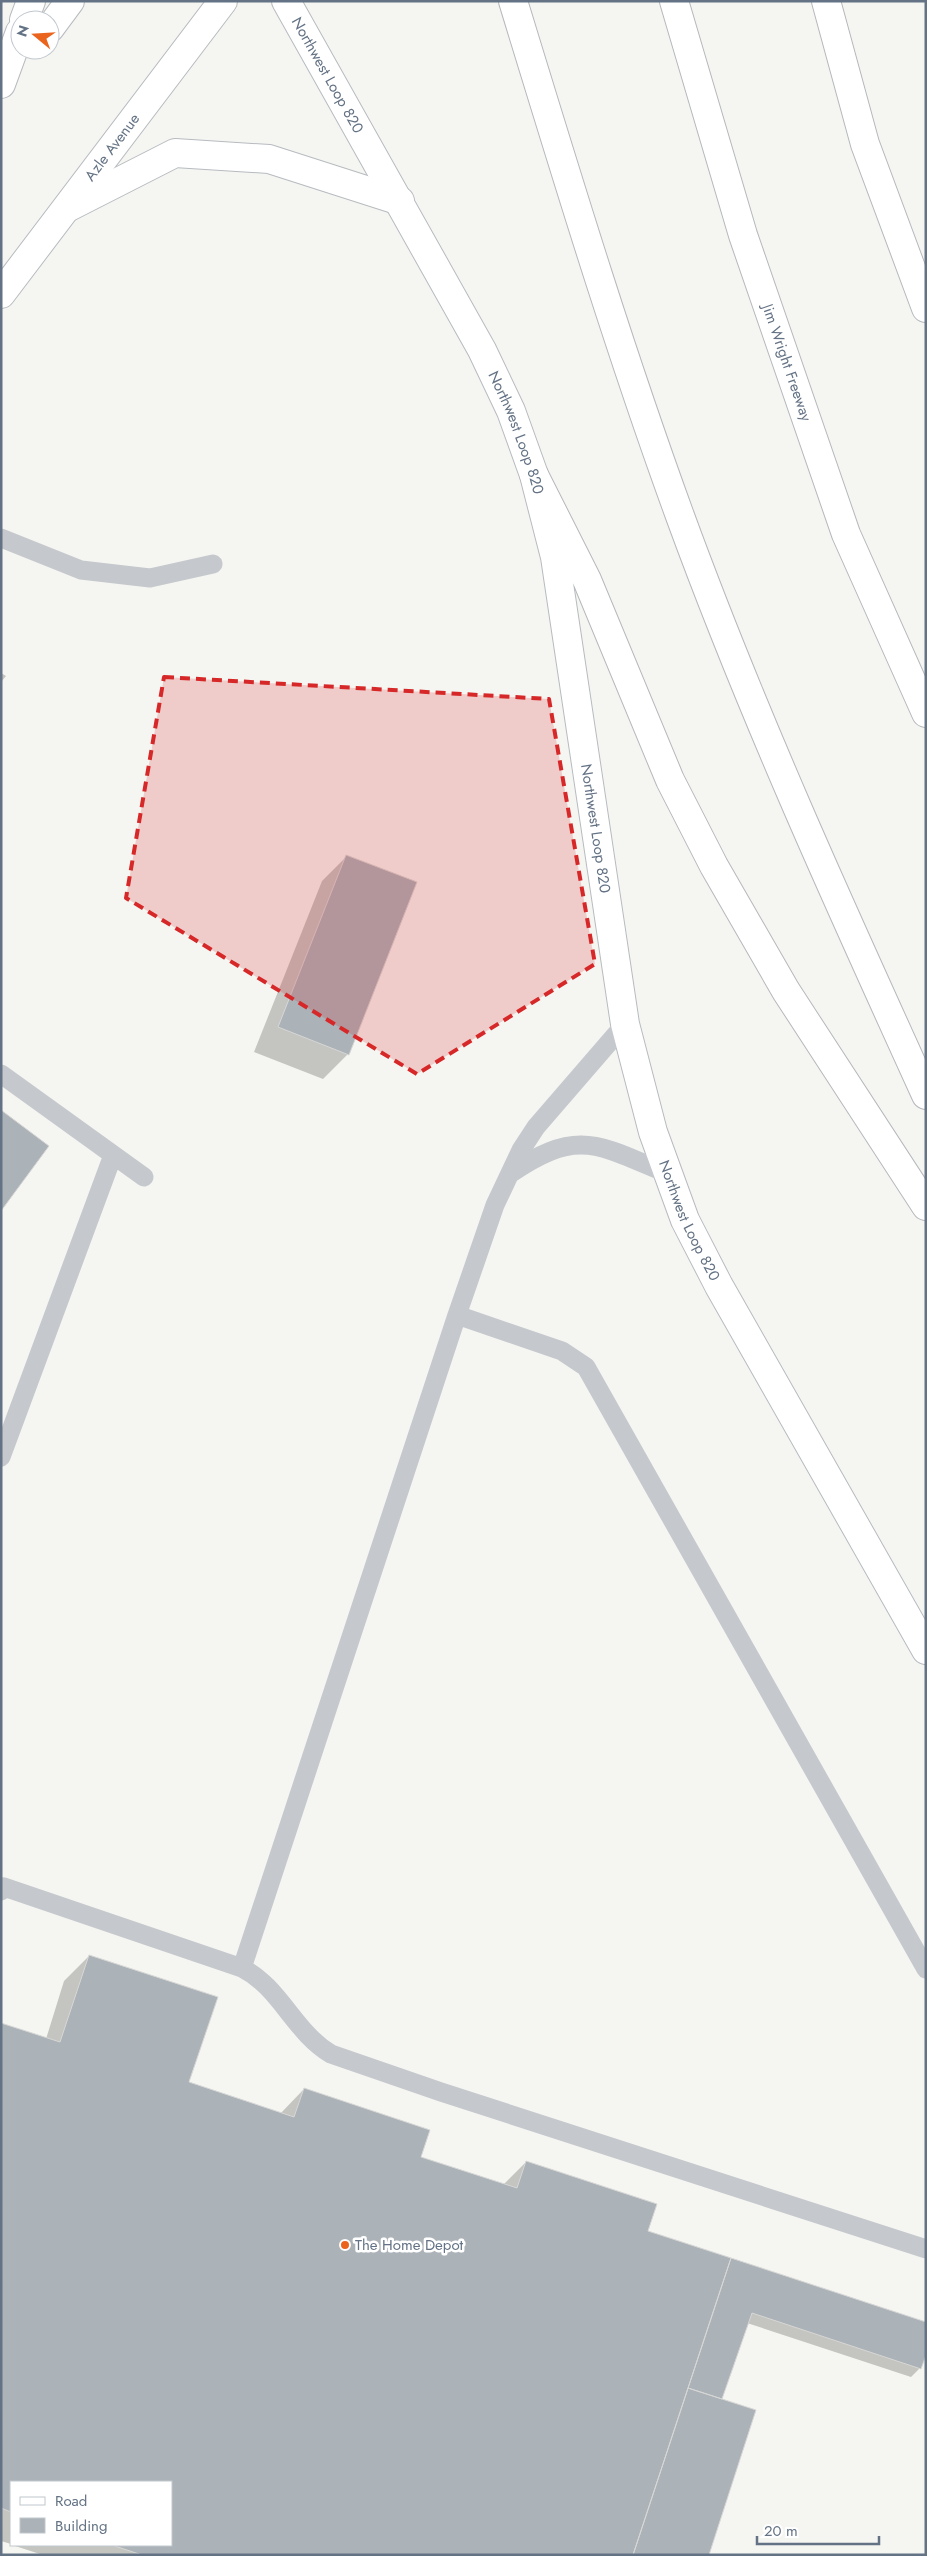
<svg xmlns="http://www.w3.org/2000/svg" width="927" height="2556" viewBox="0 0 927 2556" font-family="Jost,sans-serif">
  <style>
    .shadow { fill: #0003 }
    .building { fill: #abb2b8; stroke: #d7d7d5 }
    .lines { fill: none; stroke-linecap: round; stroke-linejoin: round }
    .secondary-casing { stroke: #b7bbc0; stroke-width: 30 }
    .highway-casing { stroke: #b5b8bc; stroke-width: 30 }
    .lane { stroke: #c5c8cc; stroke-width: 19 }
    .secondary { stroke: #fff; stroke-width: 28 }
    .highway { stroke: #fff; stroke-width: 28 }
    .marked { fill: #d62828; fill-opacity: 0.2; stroke: #d62828; stroke-width: 4; stroke-dasharray: 10 6; stroke-linejoin: round }
    .poi-dot { fill: #eb641d; stroke: #fff; stroke-width: 2 }
    .labels { text-anchor: middle; dominant-baseline: central; stroke-width: 5; stroke-linejoin: round; paint-order: stroke }
    .street-label { font-size: 15px; fill: #637284; stroke: #fff }
    .poi-label { font-size: 15px; fill: #637284; stroke: #fff; text-anchor: start }
  </style>
  <rect width="100%" height="100%" fill="#f5f6f2"/>
  <path class="shadow" d="M1,673l5,3 -5,6z
    M347,856l1,198 -25,25 -69,-27 68,-171z
    M89,1956l99,127 92,31 24,-25 116,68 83,28 23,-23 121,70 273,136 -9,9 -164,-54 -26,77 -14,155h-664l-31,-10h159v-63h-160v62l-10,-3v-517l45,15 18,-58z"/>
  <path class="building" d="M346,855l71,27 -68,173 -71,-28z
    M1,1110l48,36 -48,65z
    M89,1955l129,42 -29,85 105,35 10,-29 126,42 -9,27 96,31 9,-27 131,43 -9,27 83,27 -98,297h-491l-30,-10h59v-63h-160v30l-10,-4v-485l59,19z
    M731,2258l195,64v33l-5,14 -169,-56 -30,86 -34,-11z
    M688,2388l68,22 -47,145h-76z"/>
  <g class="lines">
    <g class="secondary-casing">
      <g id="secondary">
        <path id="s1" d="M286,1l196,349 29,61 23,64 21,82 70,467 28,108 32,88 34,66 207,364"/>
        <path d="M24,20l7,-19"/>
        <path d="M50,28l20,-27"/>
        <path d="M1,84l19,-52"/>
        <path d="M69,207l106,-54 94,6 131,42"/>
        <path id="s2" d="M1,294l222,-293"/>
      </g>
    </g>
    <g class="highway-casing">
      <g id="highway">
        <path d="M513,1c53,173 105,345 167,515 72,197 159,388 246,579"/>
        <path id="s3" d="M674,1l69,234 103,299 80,179"/>
        <path d="M826,1l39,143 61,164"/>
        <path d="M534,475l53,105 83,200 44,86 72,125 140,215"/>
      </g>
    </g>
    <path class="lane" d="M1,538l80,32 69,8 63,-14
      M625,1024l-89,103 -15,23 -26,55 -38,110 105,36 24,16 340,602
      M1,1074l143,103
      M510,1174c67,-46 87,-30 156,-1
      M1,1457l112,-302
      M1,1891l3,-4 238,81c38,19 52,64 89,86l110,38 485,157
      M242,1968l215,-653"/>
    <use href="#secondary" class="secondary"/>
    <use href="#highway" class="highway"/>
  </g>
  <path class="marked" d="M164,677l385,22 46,265 -178,110 -291,-176z"/>
  <circle class="poi-dot" cx="345" cy="2245" r="5"/>
  <g class="labels">
    <g class="street-label">
      <text stroke="none"><textPath href="#s1" startOffset="85">Northwest Loop 820</textPath></text>
      <text stroke="none"><textPath href="#s2" startOffset="184">Azle Avenue</textPath></text>
      <text stroke="none"><textPath href="#s3" startOffset="379">Jim Wright Freeway</textPath></text>
      <text stroke="none"><textPath href="#s1" startOffset="490">Northwest Loop 820</textPath></text>
      <text stroke="none"><textPath href="#s1" startOffset="895">Northwest Loop 820</textPath></text>
      <text stroke="none"><textPath href="#s1" startOffset="1300">Northwest Loop 820</textPath></text>
    </g>
    <g class="poi-label">
      <text x="355" y="2245">The Home Depot</text>
    </g>
  </g>
  <rect width="927" height="2556" fill="none" stroke="#637284" stroke-width="5"/>
  <rect x="10" y="2481" width="162" height="65" fill="#ffffff" stroke="#c1c7ce"/>
  <rect x="20" y="2497" width="25" height="8" fill="#ffffff" stroke="#c1c7ce"/>
  <text x="55" y="2506" font-size="15" fill="#637284">Road</text>
  <rect x="20" y="2518" width="25" height="15" fill="#abb2b8" stroke="#c1c7ce"/>
  <text x="55" y="2531" font-size="15" fill="#637284">Building</text>
  <g transform="translate(35 35) rotate(288)"><circle r="24" fill="#ffffff" stroke="#c1c7ce"/>
  <path d="M0-4L9 19L0 12L-9 19Z" fill="#eb641d"/>
  <text y="-8" font-size="14" font-weight="bold" text-anchor="middle" fill="#637284">N</text>
  </g>
  <path d="M757 2536v8h122v-8" fill="none" stroke="#637284" stroke-width="2.5"/>
  <text x="764" y="2536" font-size="15" fill="#637284" stroke="#ffffff" stroke-width="4" paint-order="stroke">20 m</text>
</svg>
